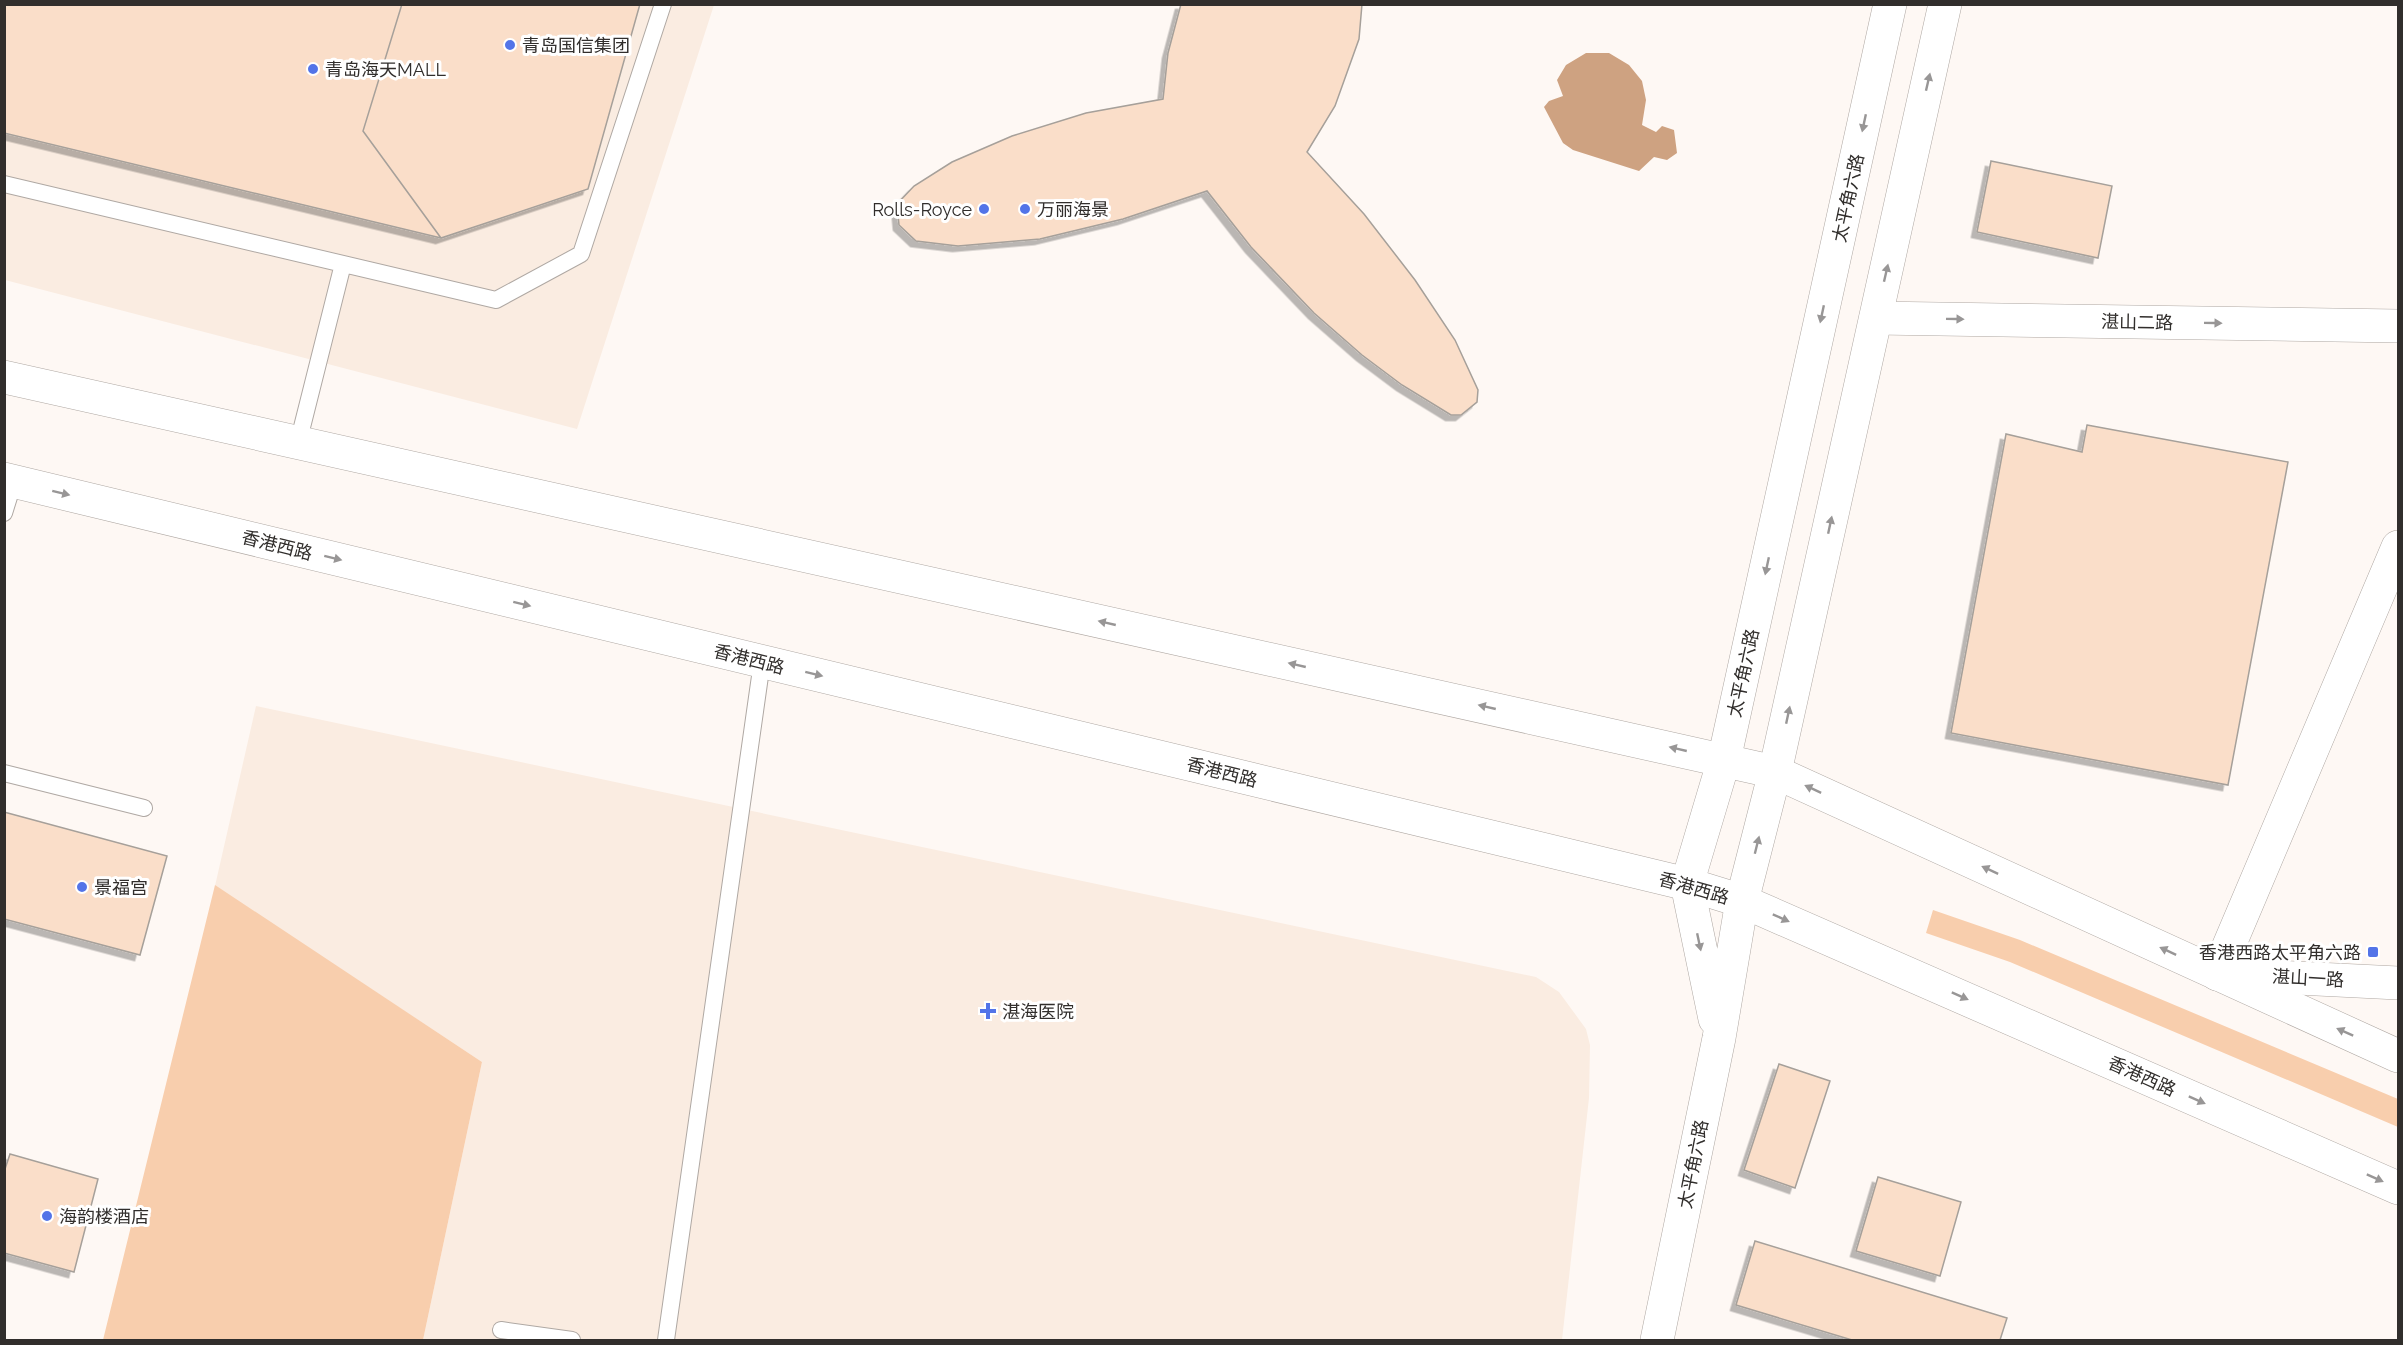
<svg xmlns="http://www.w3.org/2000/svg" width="2403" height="1345" viewBox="0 0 2403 1345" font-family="Raleway,'Noto Sans SC',sans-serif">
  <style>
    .built { fill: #faece1 }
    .green { fill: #f8cead }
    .water { fill: #cea281 }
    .building { fill: #fadec9; stroke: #a6a09a; stroke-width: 1.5; filter: url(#shadow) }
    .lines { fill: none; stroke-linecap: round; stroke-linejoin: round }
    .lane-casing { stroke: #afa8a3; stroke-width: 18 }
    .street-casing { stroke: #afa8a3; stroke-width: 34 }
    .secondary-casing { stroke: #afa8a3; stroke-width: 34 }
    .primary-casing { stroke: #afa8a3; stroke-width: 34 }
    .lane { stroke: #fff; stroke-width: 16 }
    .street { stroke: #fff; stroke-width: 33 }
    .secondary { stroke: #fff; stroke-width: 33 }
    .primary { stroke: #fff; stroke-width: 33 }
    .oneway { fill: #989696 }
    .poi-dot { fill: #5374e8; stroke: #fff; stroke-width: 2 }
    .labels { text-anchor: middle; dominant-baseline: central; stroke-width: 6; stroke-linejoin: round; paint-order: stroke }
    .poi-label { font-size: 18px; fill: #312e2c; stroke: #fff; text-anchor: start }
    .street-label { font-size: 18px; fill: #312e2c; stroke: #fff }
  </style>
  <defs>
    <filter id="shadow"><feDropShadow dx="-5.5" dy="5.5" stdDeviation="0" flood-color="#0004"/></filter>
  </defs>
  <rect width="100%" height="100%" fill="#fef8f4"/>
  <path class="built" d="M4,5h710l-137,424 -572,-149z
    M256,706l1280,271 23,15 27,37 4,16 -1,53 -27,242h-1139l59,-278 -267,-176z"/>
  <path class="green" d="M215,885l267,177 -59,278h-320z
    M1933,910l87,30 378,159v28l-388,-165 -84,-29z"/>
  <path class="water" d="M1586,53h23l20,12 13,16 4,19 -4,25 14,7 6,-6 12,4 3,23 -10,7 -13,-3 -15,14 -66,-21 -10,-7 -19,-36 5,-6 14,-5 -6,-16 9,-15z"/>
  <path class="building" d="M4,4h636l-52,185 -147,49 -437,-105z
    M402,4h238l-52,185 -147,49 -78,-107z
    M1181,4h181l-3,35 -24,67 -28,46 57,62 51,66 40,60 23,50 -1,12 -16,13h-10l-49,-30 -40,-30 -48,-42 -63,-66 -44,-56 -84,28 -83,20 -82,7 -42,-5 -17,-16 -2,-21 17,-18 38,-24 60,-26 74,-23 77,-14 5,-46z
    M1991,161l121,25 -14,72 -121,-26z
    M2087,425l201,37 -60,323 -277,-52 55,-299 76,18z
    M4,812l163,44 -27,99 -136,-36z
    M1779,1064l51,17 -35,107 -51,-18z
    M10,1154l88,25 -24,93 -70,-19v-81z
    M1878,1177l83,25 -21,74 -84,-25z
    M1755,1241l252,77 -7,22h-148l-116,-35z"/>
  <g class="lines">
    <g class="lane-casing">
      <path id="lane" d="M4,184l492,116 85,-46 82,-250
        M298,443l45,-179
        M4,513l10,-32
        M4,773l140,35
        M501,1330l71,10
        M666,1340l96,-678"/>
    </g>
    <g class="street-casing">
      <path id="street" d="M1876,318l522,8
        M2398,547l-181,427 181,9
        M1687,884l28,135
        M1657,1340l62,-302 23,-137"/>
    </g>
    <g class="secondary-casing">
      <path id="secondary" d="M1687,884l37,-124 166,-756
        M1742,901l33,-129 170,-768"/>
    </g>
    <g class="primary-casing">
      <path id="primary" d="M4,377l1771,395 623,284
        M4,479l1683,405 55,17 656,287"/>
    </g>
    <use href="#lane" class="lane"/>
    <use href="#street" class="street"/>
    <use href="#secondary" class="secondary"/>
    <use href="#primary" class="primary"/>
  </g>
  <defs><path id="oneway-solid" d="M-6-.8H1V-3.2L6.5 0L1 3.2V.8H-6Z" transform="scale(1.5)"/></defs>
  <g class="oneway">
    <use href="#oneway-solid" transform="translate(1928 82) rotate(-77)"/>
    <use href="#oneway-solid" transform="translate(1864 123) rotate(102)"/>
    <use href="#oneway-solid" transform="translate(1886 273) rotate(-77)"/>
    <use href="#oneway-solid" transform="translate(1822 314) rotate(102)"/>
    <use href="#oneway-solid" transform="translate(1955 319) rotate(1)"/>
    <use href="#oneway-solid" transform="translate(2213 323) rotate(1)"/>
    <use href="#oneway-solid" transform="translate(61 493) rotate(14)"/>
    <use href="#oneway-solid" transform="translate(1830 525) rotate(-78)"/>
    <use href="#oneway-solid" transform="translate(333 558) rotate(14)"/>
    <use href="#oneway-solid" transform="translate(1767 566) rotate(102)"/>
    <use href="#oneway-solid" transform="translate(522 604) rotate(14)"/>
    <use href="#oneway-solid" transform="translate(1107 623) rotate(-167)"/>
    <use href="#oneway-solid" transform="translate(1297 665) rotate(-167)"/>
    <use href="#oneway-solid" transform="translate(814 674) rotate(14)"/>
    <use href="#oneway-solid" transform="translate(1487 707) rotate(-167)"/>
    <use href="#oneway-solid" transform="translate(1788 715) rotate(-78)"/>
    <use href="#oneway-solid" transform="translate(1678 749) rotate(-167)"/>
    <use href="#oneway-solid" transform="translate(1813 789) rotate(-155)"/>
    <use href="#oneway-solid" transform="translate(1757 845) rotate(-76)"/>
    <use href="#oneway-solid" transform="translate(1990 870) rotate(-155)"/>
    <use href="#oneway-solid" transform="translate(1781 918) rotate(24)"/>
    <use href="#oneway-solid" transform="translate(1699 942) rotate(78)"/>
    <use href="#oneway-solid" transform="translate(2168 951) rotate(-155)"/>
    <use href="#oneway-solid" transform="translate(1960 996) rotate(24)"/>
    <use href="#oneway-solid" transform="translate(2345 1032) rotate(-156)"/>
    <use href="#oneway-solid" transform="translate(2197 1100) rotate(24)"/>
    <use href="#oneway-solid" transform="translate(2375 1178) rotate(24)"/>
  </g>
  <g class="poi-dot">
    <circle cx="510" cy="45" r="6"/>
    <circle cx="313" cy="69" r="6"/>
    <circle cx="984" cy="209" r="6"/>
    <circle cx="1025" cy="209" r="6"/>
    <circle cx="82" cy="887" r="6"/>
    <rect x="2367" y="946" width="12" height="12" rx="3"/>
    <path d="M985 1002h6v6h6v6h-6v6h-6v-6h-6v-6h6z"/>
    <circle cx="47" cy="1216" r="6"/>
  </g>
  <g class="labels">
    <g class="poi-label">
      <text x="522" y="45">青岛国信集团</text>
      <text x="325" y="69">青岛海天MALL</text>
      <text x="972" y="209" text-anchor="end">Rolls-Royce</text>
      <text x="1037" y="209">万丽海景</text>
      <text x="94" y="887">景福宫</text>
      <text x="2361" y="952" text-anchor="end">香港西路太平角六路</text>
      <text x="1002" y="1011">湛海医院</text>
      <text x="59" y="1216">海韵楼酒店</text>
    </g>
    <g class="street-label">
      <text transform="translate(1848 198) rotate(-78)">太平角六路</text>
      <text transform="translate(2137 322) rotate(1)">湛山二路</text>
      <text transform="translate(277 545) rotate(14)">香港西路</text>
      <text transform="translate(749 659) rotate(14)">香港西路</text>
      <text transform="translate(1743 673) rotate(-78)">太平角六路</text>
      <text transform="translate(1222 772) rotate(14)">香港西路</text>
      <text transform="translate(1694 888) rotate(16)">香港西路</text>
      <text transform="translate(2308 978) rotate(3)">湛山一路</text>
      <text transform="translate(2142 1076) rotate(24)">香港西路</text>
      <text transform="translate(1693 1164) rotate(-79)">太平角六路</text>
    </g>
  </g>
  <rect width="2403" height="1345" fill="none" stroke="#312e2c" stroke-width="12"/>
</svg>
